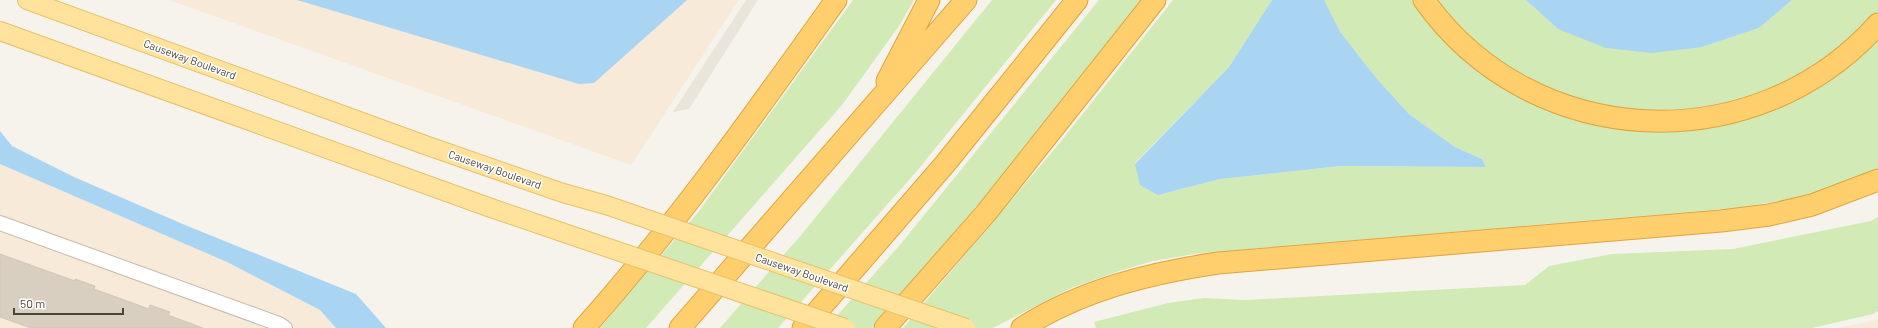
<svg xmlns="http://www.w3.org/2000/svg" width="1878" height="328" viewBox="0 0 1878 328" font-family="Barlow,sans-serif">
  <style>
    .residential { fill: #eae5da }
    .commercial { fill: #f7ead8 }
    .green { fill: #d2eab5 }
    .water { fill: #a9d4f2 }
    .building { fill: #d8cfc1; stroke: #d3c7b4 }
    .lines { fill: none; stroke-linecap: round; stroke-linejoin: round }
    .minor-casing { stroke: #c2bbae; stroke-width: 16 }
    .major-casing { stroke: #e6c16a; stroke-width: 20 }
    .highway-casing { stroke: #e0a43c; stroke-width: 23 }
    .minor { stroke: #fff; stroke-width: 14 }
    .major { stroke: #ffe39c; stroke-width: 18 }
    .highway { stroke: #ffcf6e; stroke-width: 21 }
    .major-bridge-casing { stroke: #e6c16a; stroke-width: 20; stroke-linecap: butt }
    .major-bridge { stroke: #ffe39c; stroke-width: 18 }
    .labels { text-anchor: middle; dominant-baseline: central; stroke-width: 3; stroke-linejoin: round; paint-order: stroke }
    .street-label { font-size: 11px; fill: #4b4439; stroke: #fff }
  </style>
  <rect width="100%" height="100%" fill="#f6f3ec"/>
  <path class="residential" d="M746,0h12l-69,109 -16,3z"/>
  <path class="commercial" d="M169,0h570l-108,165z
    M0,164l227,98 93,48 16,18h-336z
    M1878,318v10h-41l36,-7z"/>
  <path class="green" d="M853,0h61l-15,26 -57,79 -196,223h-46l99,-117z
    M992,0h64l-140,172 -138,156h-58l82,-94z
    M1099,0h45c-87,112 -179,221 -272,328h-46l73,-82z
    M1173,0h99l-43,67 -94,96 23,32 62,-16 121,-13 145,1 -4,-8 -27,-12 -46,-33 -32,-35 -36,-46 -17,-33h92l87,84 204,42 171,-92v134c-44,23 -93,33 -142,40l-536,45 -47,8 -31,9 -51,18 -78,40h-90l155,-183z
    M1433,0h93l32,29 144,18 57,-19 33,-28h86v11l-10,12 -28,26 -62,40 -54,18 -100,5 -70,-19 -71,-41z
    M1878,217v94l-5,3 -61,14h-716l-2,-6 74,-19 36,-5 42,2 279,-15 24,-19 63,-12 121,-5 138,-28z"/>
  <path class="water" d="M297,0h390l-93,83 -15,1z
    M1272,0h52l17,33 36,46 32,35 46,33 27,12 4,8 -145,-1 -121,13 -62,16 -18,-10 -5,-21 94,-97z
    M1526,0h266l-33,28 -57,19 -50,6 -46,-5 -48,-19z
    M0,131l12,15 62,31 111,48 171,69 30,34h-50l-16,-18 -93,-48 -227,-98z"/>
  <path class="building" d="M0,254l75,27v-2l20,7 -1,3 55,20 1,-4 20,7 -2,3 35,13h-172l-31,-11z"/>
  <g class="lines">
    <g class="minor-casing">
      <path id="minor" d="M0,223l279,101 6,4"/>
    </g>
    <g class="major-casing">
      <path id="major" d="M27,0l398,145 138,48 43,12
        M0,31l491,177 88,30"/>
    </g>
    <g class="highway-casing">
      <path id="highway" d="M1424,0c108,152 331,162 454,24
        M887,81l42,-81
        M584,328c92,-103 172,-216 252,-328
        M680,328l286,-328
        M803,328l142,-164 132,-164
        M885,328l101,-115 169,-213
        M1022,328c59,-38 128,-55 196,-65l503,-42 48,-6 43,-10 66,-25"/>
    </g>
    <use href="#minor" class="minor"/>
    <use href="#major" class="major"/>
    <use href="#highway" class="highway"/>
    <g class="major-bridge-casing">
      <path id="major-bridge" d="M606,205l360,123
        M579,238l266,90"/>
    </g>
    <use href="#major-bridge" class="major-bridge"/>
  </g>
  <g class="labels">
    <g class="street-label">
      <text transform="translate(190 59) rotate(20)">Causeway Boulevard</text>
      <text transform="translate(495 169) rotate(19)">Causeway Boulevard</text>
      <text transform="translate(802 272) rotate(19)">Causeway Boulevard</text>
    </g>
  </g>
  <path d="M14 308v6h109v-6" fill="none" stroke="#4b4439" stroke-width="2"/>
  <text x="20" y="308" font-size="12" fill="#4b4439" stroke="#ffffff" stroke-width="3" paint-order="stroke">50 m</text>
</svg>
